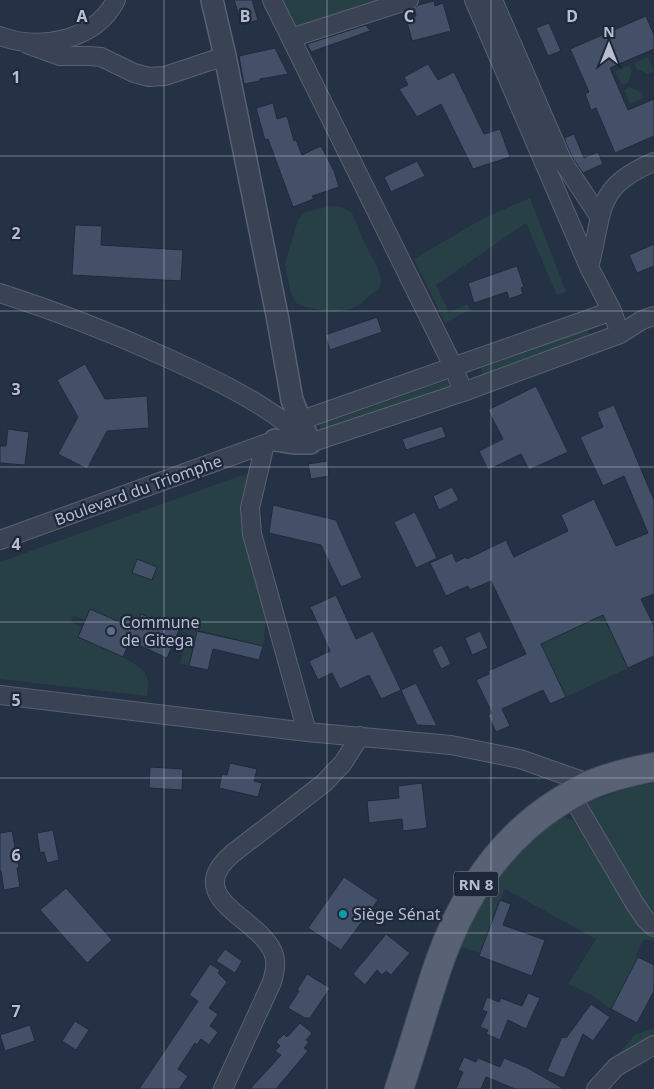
<svg xmlns="http://www.w3.org/2000/svg" width="654" height="1089" viewBox="0 0 654 1089" font-family="'Noto Sans',sans-serif">
  <style>
    .green { fill: #274046 }
    .building { fill: #445067; stroke: #202a3b }
    .lines { fill: none; stroke-linecap: round; stroke-linejoin: round }
    .minor-casing { stroke: #586171; stroke-width: 20 }
    .tertiary-casing { stroke: #586171; stroke-width: 24 }
    .primary-casing { stroke: #434c5d; stroke-width: 30 }
    .minor { stroke: #3a4354; stroke-width: 18 }
    .tertiary { stroke: #3a4354; stroke-width: 21 }
    .primary { stroke: #586274; stroke-width: 28 }
    .grid { fill: none; stroke: #b7bfce; stroke-width: 1; stroke-opacity: 0.55 }
    .service-dot { fill: #5c6f8a; stroke: #1e283a; stroke-width: 2 }
    .culture-dot { fill: #0f9aa8; stroke: #1e283a; stroke-width: 2 }
    .labels { text-anchor: middle; dominant-baseline: central; stroke-width: 4.5; stroke-linejoin: round; paint-order: stroke }
    .shield { fill: #1e283a; stroke: #8992a2; stroke-width: 1 }
    .shield-label { font-size: 15px; font-weight: bold; fill: #b7bfce }
    .street-label { font-size: 16px; fill: #b7bfce; stroke: #1e283a }
    .poi-label { font-size: 16px; fill: #b7bfce; stroke: #1e283a; text-anchor: start }
    .grid-label { font-size: 16px; text-anchor: middle; font-weight: bold; fill: #b7bfce; stroke: #1e283a; stroke-width: 4.5; stroke-linejoin: round; paint-order: stroke }
  </style>
  <rect width="100%" height="100%" fill="#253145"/>
  <path class="green" d="M280,0h101l-86,28z
    M648,57l6,14 -6,3 -11,-5 -3,-6z
    M630,65l2,6 -4,12 -6,2 -7,-14z
    M630,87l11,5 3,6 -14,6 -6,-14z
    M530,198l36,94 -9,3 -31,-72 -90,62 13,28 18,-9 3,6 -25,13 -31,-64 70,-41z
    M331,206l11,1 10,6 14,33 12,22 3,12 -1,7 -21,18 -8,4 -17,3 -29,-5 -9,-4 -5,-9 -6,-30 13,-44 7,-8z
    M588,330l2,6 -107,38 -2,-6z
    M448,380l2,6 -129,46 -2,-7z
    M254,471l-8,24 -4,36 21,74 3,14 -3,27 -65,-16 -9,36 -9,-3 8,-29 -46,-20 -7,15 -45,-20 -5,11 -12,-4 -2,6 11,5 -4,10c15,7 58,23 67,36 4,7 3,15 2,23l-147,-17v-117z
    M603,615l25,53 -62,29 -25,-53z
    M654,783v132l-10,-12 -56,-95c0,-6 3,-8 8,-9l37,-12z
    M565,817l9,4 55,86 20,25 5,4v5l-10,-2 -8,15 2,3 -27,52 -21,-15 -22,-10 28,-45 -91,-50 -25,64 -22,-7c12,-23 23,-48 36,-70 7,-12 59,-57 71,-59z
    M654,1028v9l-20,9 -23,16 24,-27z"/>
  <path class="building" d="M234,0h18l6,20 -16,5z
    M434,1l1,5 8,-3 8,28 -39,10 -6,-23 10,-2 -2,-7 4,-4z
    M646,16l8,19v14l-44,19 18,42 26,-11v37l-39,17 -19,-45 -5,2 -6,-16 4,-2 -19,-43z
    M549,23l12,28 -13,5 -12,-28z
    M366,25l4,6 -59,21 -4,-8z
    M275,48l13,26 -28,5v2l-16,3 -5,-28z
    M428,64l10,16 16,-8 30,62 16,-5 10,28 -37,12 -32,-65 -24,13 -18,-28 9,-4 -4,-8z
    M273,103l4,16 10,-3 7,25 2,-1 6,15 19,-9 13,25 5,16 -27,9 2,3 -21,8 -25,-68 -3,1 -9,-32z
    M574,134l10,24 14,-6 5,12 -20,9 -11,-16 -8,-19z
    M417,161l8,15 -34,16 -7,-15z
    M75,225l27,1 -1,19 82,5 -2,31 -109,-6z
    M654,244v22l-17,7 -8,-18z
    M517,266l7,21 -3,1 2,6 -14,5 -2,-7 -33,11 -6,-20z
    M377,317l5,15 -52,18 -5,-15z
    M85,364l20,35 42,-3 2,32 -42,3 -20,38 -29,-15 20,-37 -21,-37z
    M536,386l32,66 -39,18 -8,-16 -33,16 -9,-19 24,-12 -15,-29z
    M614,405l40,95v94l-13,5 13,27v30l-26,12 -25,-53 -62,29 25,53 -16,7 -7,-14 -41,19 8,17 -14,6 -8,-17 4,-2 -16,-33 13,-6 -1,-3 38,-17 -35,-73 -21,9 -2,-4 -22,10 -16,-33 22,-10 4,9 10,-5 1,2 39,-19 8,17 54,-26 -7,-16 33,-16 22,47 32,-13 -24,-57 -21,10 -23,-49 23,-10 -6,-15z
    M442,426l4,11 -40,13 -4,-11z
    M8,429l21,3 -4,33 -25,-2v-17h6z
    M327,461l2,15 -18,3 -3,-15z
    M452,487l7,13 -20,10 -6,-14z
    M273,505l63,15 26,58 -21,9 -20,-42 -52,-12z
    M415,512l22,46 -21,10 -22,-46z
    M137,559l20,8 -5,13 -20,-7z
    M336,595l20,44 17,-8 28,59 -20,9 -12,-24 -29,14 -8,-16 -14,7 -9,-19 21,-10 -20,-44z
    M90,609l45,20 6,-15 38,16 -12,28 -37,-17 -7,16 -45,-20z
    M197,631l66,15 -4,14 -46,-11 -5,21 -19,-4z
    M480,631l8,17 -16,7 -7,-17z
    M442,645l9,19 -10,5 -9,-19z
    M416,683l21,43 -20,-1 -16,-35z
    M230,763l27,6 -3,12 8,2 -4,14 -39,-9 3,-14 5,1z
    M150,767l33,2 -1,21 -33,-2z
    M422,783l5,45 -24,3 -1,-12 -33,4 -2,-22 32,-3 -1,-12z
    M53,830l6,30 -12,3 -3,-11 -4,1 -3,-20z
    M12,831l7,37h-2l3,19 -16,3 -3,-19h-1v-38z
    M344,877l34,23 -37,50 -33,-22z
    M66,888l46,52 -25,23 -47,-53z
    M500,900l11,4 -8,21 42,15 -13,36 -53,-20z
    M386,934l24,19 -19,22 -5,-4 -4,4 -5,-5 -12,15 -12,-11z
    M225,949l17,12 -7,12 -19,-12z
    M638,957l16,8v26l-17,32 -26,-14z
    M210,964l10,6 -2,3 9,9 -18,26 9,6 -8,12 8,6 -9,13 -8,-6 -4,6 -2,-2 -17,26 10,7 -9,13h-40l59,-88 -9,-6z
    M307,974l23,14 -20,30h-5l-17,-10 11,-17 -2,-1z
    M528,993l12,5 -14,31 -18,-9 -8,20 -14,-6 2,-4 -8,-3 7,-15 -5,-2 5,-13 12,5 2,-4 21,8z
    M591,1004l19,13 -17,24 -10,-7 -19,44 -17,-7 15,-34 4,1z
    M75,1021l14,9 -13,20 -14,-9z
    M300,1023l12,10 -6,7 3,2 -5,6 4,3 -32,38h-26l31,-34 -6,-4 5,-5 -4,-4 8,-8 3,3z
    M30,1025l5,16 -30,10 -5,-16z
    M464,1057l12,5 2,-4 22,9 4,-9 22,9 38,22h-49l-29,-12 -5,12h-25l7,-17 -5,-2z"/>
  <g class="lines">
    <g class="minor-casing">
      <path id="minor" d="M272,0l182,368 9,24
        M474,0l115,267 23,44 8,23
        M493,0l70,162 36,54
        M0,36c40,15 95,5 116,-36
        M291,38l118,-38
        M27,44l33,12h29l12,1 33,16 15,4 16,-1 60,-20
        M589,267c15,-54 4,-80 65,-105
        M0,293c56,18 110,39 163,63 44,20 88,40 127,70
        M302,420l310,-109
        M310,443l153,-51 157,-58 22,-14 12,-4
        M265,444l-15,64 2,26 55,198
        M0,540l273,-99
        M0,695l307,37 144,13 69,14 71,25
        M571,795l64,109 11,16 8,7
        M223,1089l49,-107c3,-11 5,-20 1,-30 -15,-35 -92,-54 -41,-98l92,-71 19,-20 17,-27
        M596,1089l20,-22 38,-22"/>
    </g>
    <g class="tertiary-casing">
      <path id="tertiary" d="M212,0l13,56 52,259 15,85 18,43h-16l-19,-3"/>
    </g>
    <g class="primary-casing">
      <path id="primary" d="M399,1089c14,-42 26,-85 40,-126 23,-65 61,-124 120,-161 10,-6 21,-13 33,-18 20,-8 41,-13 62,-17"/>
    </g>
    <use href="#minor" class="minor"/>
    <use href="#tertiary" class="tertiary"/>
    <use href="#primary" class="primary"/>
  </g>
  <path class="grid" d="M164,0v1089M327,0v1089M491,0v1089M0,156h654M0,311h654M0,467h654M0,622h654M0,778h654M0,933h654"/>
  <circle class="service-dot" cx="111" cy="631" r="5"/>
  <circle class="culture-dot" cx="343" cy="914" r="5"/>
  <g class="labels">
    <rect class="shield" x="453.5" y="871.5" width="45" height="25" rx="4"/>
    <g class="shield-label">
      <text x="476" y="884">RN 8</text>
    </g>
    <g class="street-label">
      <text transform="translate(138 490) rotate(-20)">Boulevard du Triomphe</text>
    </g>
    <g class="poi-label">
      <text x="121" y="622">Commune<tspan x="121" dy="18">de Gitega</tspan></text>
      <text x="353" y="914">Siège Sénat</text>
    </g>
  </g>
  <g class="grid-label">
    <text x="82" y="22">A</text>
    <text x="245" y="22">B</text>
    <text x="409" y="22">C</text>
    <text x="572" y="22">D</text>
    <text x="16" y="83">1</text>
    <text x="16" y="239">2</text>
    <text x="16" y="395">3</text>
    <text x="16" y="550">4</text>
    <text x="16" y="706">5</text>
    <text x="16" y="861">6</text>
    <text x="16" y="1017">7</text>
  </g>
  <g transform="translate(609 45)" stroke="#1e283a" stroke-width="4" paint-order="stroke">
  <path d="M0-4L9 19L0 12L-9 19Z" fill="#b7bfce"/>
  <text y="-8" font-size="14" font-weight="bold" text-anchor="middle" fill="#b7bfce">N</text>
  </g>
</svg>
